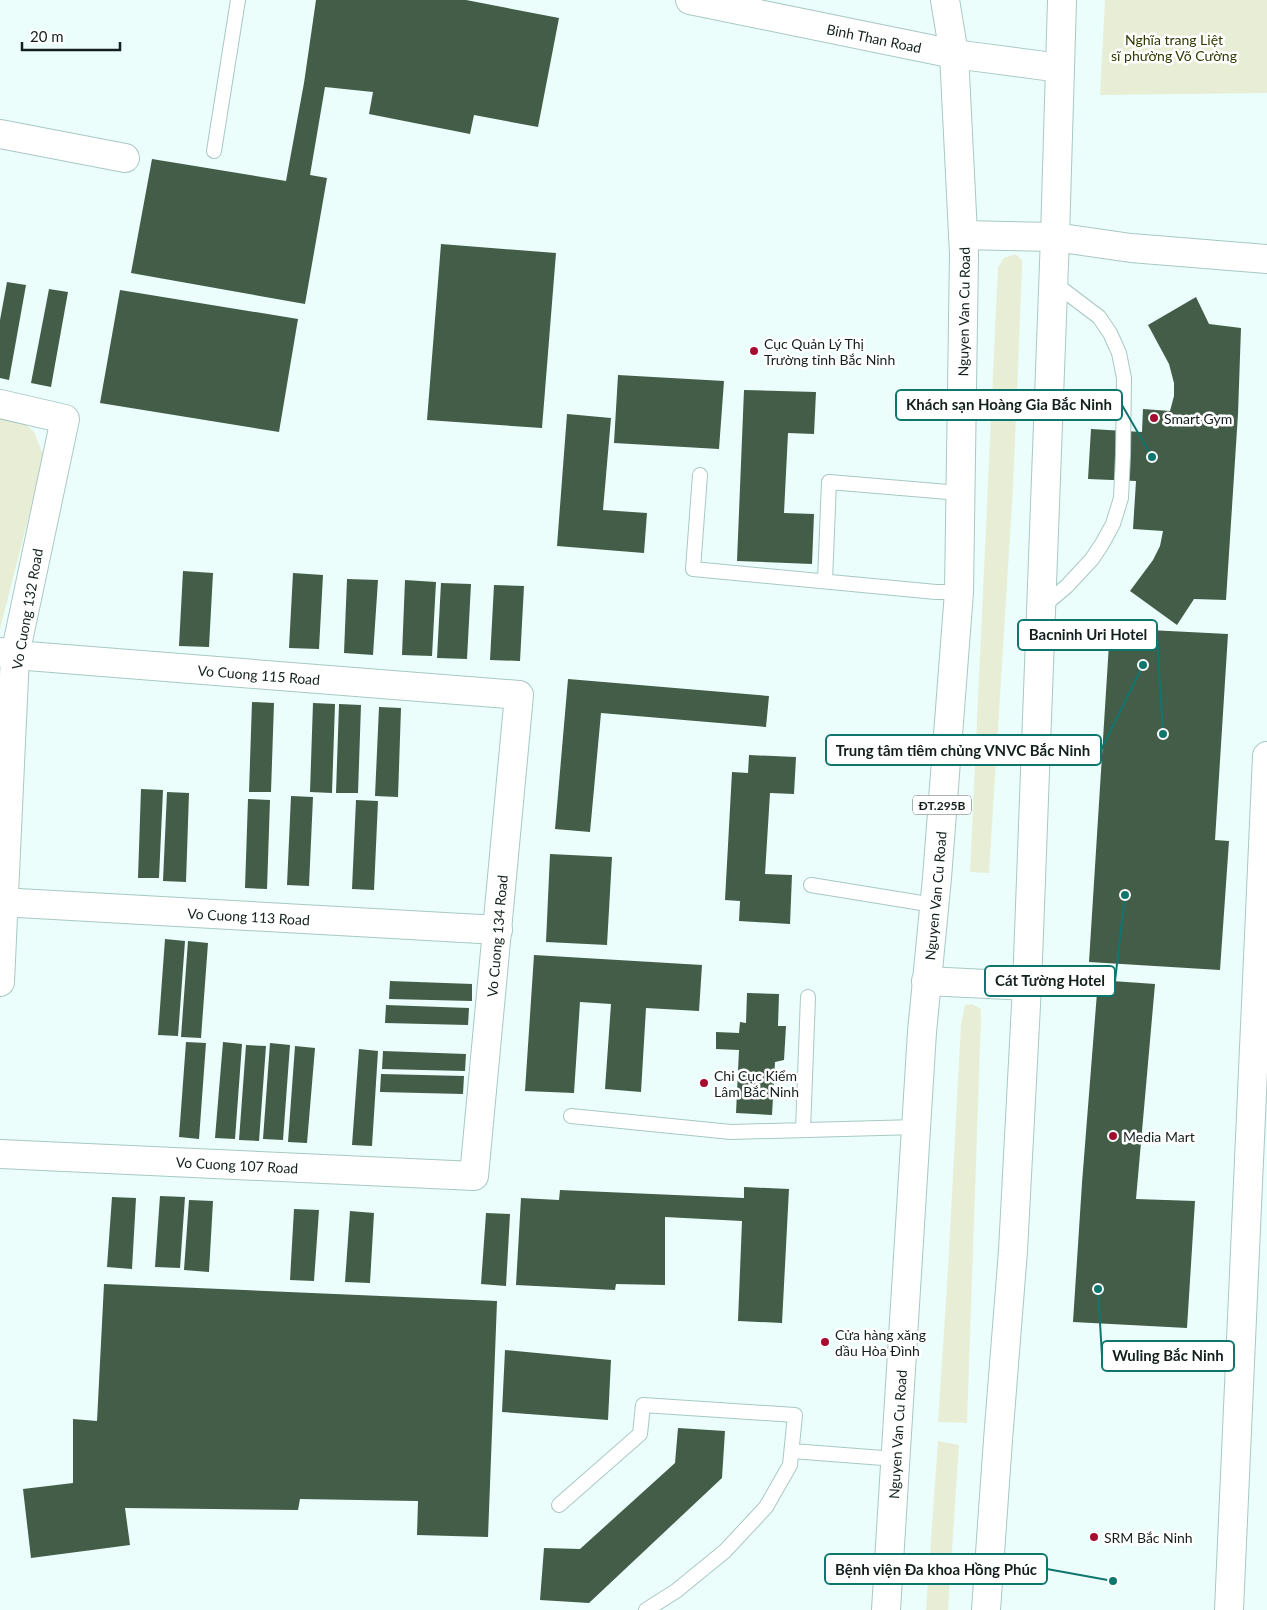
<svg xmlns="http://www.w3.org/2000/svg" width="1267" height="1610" viewBox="0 0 1267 1610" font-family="Lato,sans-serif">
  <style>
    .green { fill: #e8eed5 }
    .building { fill: #435d49 }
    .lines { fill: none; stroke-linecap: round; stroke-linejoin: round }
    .lane-casing { stroke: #a9c8c3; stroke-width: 16 }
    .street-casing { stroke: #a9c8c3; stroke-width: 30 }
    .secondary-casing { stroke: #a9c8c3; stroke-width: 30 }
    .primary-casing { stroke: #a9c8c3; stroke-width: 30 }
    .lane { stroke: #fff; stroke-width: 14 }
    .street { stroke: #fff; stroke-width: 28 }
    .secondary { stroke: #fff; stroke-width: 28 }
    .primary { stroke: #fff; stroke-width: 28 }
    .poi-dot { fill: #a60c30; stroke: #fff; stroke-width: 2 }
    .labels { text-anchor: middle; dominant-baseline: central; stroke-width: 5; stroke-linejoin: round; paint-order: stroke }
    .shield { fill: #fff; stroke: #5a6362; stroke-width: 1 }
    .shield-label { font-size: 12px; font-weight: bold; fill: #14201e }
    .street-label { font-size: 14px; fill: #14201e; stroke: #fff }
    .park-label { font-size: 14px; fill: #313900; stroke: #fff }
    .poi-label { font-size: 14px; fill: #14201e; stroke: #fff; text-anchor: start }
    .leader { fill: none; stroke: #0f766e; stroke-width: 2 }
    .callout-dot { fill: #0f766e; stroke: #fff; stroke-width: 2 }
    .callout { fill: #fff; stroke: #0f766e; stroke-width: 2 }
    .callout-label { font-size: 15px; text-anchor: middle; font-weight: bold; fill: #14201e }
  </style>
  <rect width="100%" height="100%" fill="#ebfefb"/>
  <path class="green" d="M1105,0h162v93l-167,2z
    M1015,254l7,6v9l-9,218 -24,386 -19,-1 28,-605 6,-9z
    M0,413l16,3 18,16 10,25 -44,172z
    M972,1004l9,5v9l-14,405 -29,-1 10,-152 13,-246 4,-19z
    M938,1441l21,4 -11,165h-22z"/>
  <path class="building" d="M316,0h150l93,18 -21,109 -64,-12 -4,19 -101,-20 4,-22 -48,-5 -15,88 17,3 -22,126 -174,-31 21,-114 134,22 18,-98z
    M441,244l115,9 -14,175 -115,-8z
    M7,282l19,3 -17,95 -9,-2v-58z
    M49,289l19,3 -17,95 -20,-4z
    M120,290l178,29 -19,113 -179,-29z
    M1196,297l13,27 32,4 -3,86 -12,186 -32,-1 -17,26 -47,-34 23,-31 7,-14 3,-15 -30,-2 3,-48 -48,-2 3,-50 51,3 1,-23 27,2 4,-15v-13l-5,-19 -21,-39z
    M618,375l106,6 -5,68 -105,-6z
    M744,390l72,2 -2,42 -26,-1 -4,80 30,1 -2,50 -75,-3z
    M567,414l44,4 -8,92 44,3 -3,40 -87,-7z
    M183,571l30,2 -4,74 -30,-1z
    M293,573l30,2 -4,74 -30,-1z
    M347,579l31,1 -5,75 -29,-2z
    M405,580l31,2 -4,74 -30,-1z
    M441,583l30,1 -4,75 -30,-1z
    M494,585l30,1 -4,75 -30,-1z
    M1110,628l118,6 -13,206 14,1 -9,129 -131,-8z
    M568,679l201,17 -3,31 -165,-14 -11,119 -35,-3z
    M252,702l22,1 -3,89h-22z
    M313,703l22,1 -3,89 -22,-1z
    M339,704l22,1 -3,88h-22z
    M379,707l22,1 -3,89 -23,-1z
    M749,755l47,2 -2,37 -24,-1 -5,81 27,1 -2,49 -51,-3 1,-20 -15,-1 7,-128 16,1z
    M141,789l22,1 -4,88h-21z
    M167,792l22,1 -3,89 -23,-1z
    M291,796l22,1 -4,89 -22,-1z
    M248,799l22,1 -3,89 -22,-1z
    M356,800l22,1 -4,89 -22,-1z
    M550,854l62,3 -5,88 -61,-3z
    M165,939l20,2 -7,95 -20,-1z
    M188,941l20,2 -7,95 -20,-1z
    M534,955l168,10 -3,46 -53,-3 -5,84 -36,-3 6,-85 -31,-2 -6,91 -49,-2z
    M1098,980l57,4 -19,215 59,2 -8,127 -114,-6 9,-139z
    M390,981l82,3v17l-83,-2z
    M747,993l32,1 -1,32h8l-2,34 -9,2 -3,53 -36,-2 3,-63 -23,-1v-17l23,1 1,-11 6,1z
    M386,1005l83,3 -1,17 -83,-2z
    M186,1042l20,1 -7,96 -20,-2z
    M223,1042l19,2 -7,95 -20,-1z
    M270,1043l20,2 -7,95 -20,-1z
    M246,1045l20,1 -7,95 -20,-1z
    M295,1046l20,2 -8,95 -19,-1z
    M359,1049l19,2 -6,95 -20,-1z
    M383,1051l83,3 -1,17 -83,-2z
    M381,1074l83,2 -1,18 -83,-2z
    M744,1187l45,2 -7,134 -44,-2 4,-100 -77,-4v68l-49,-1 -1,6 -99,-5 5,-87 38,2 1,-10 184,8z
    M160,1196l25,1 -5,71 -25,-1z
    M112,1197l24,1 -4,71 -25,-2z
    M189,1200l24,1 -4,71 -25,-2z
    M294,1209l25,1 -5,71 -24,-1z
    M350,1211l24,2 -4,70 -25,-1z
    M486,1213l24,1 -4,72 -25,-2z
    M104,1284l393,17 -9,236 -71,-2 1,-34 -118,-2 -2,11 -173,-2 5,37 -99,13 -8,-69 50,-6v-64l24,2z
    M505,1350l106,10 -3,60 -106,-8z
    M678,1428l47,3 -3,47 -133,125 -49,-3 4,-52 36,1 95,-86z"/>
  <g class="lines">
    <g class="lane-casing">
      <path id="lane" d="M214,151l24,-151
        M700,475l-7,94 243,23h23
        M825,581l4,-99 131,11
        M1042,607l25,-21 25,-27 10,-15 11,-20 8,-26 2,-43 1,-77 -5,-25 -9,-20 -11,-16 -45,-34
        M811,885l123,20
        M571,1116l160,16 185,-5
        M803,1130l5,-133
        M792,1451l104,8
        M559,1505l81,-71 3,-29 152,10 -5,50 -24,42 -41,44 -49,40 -30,19"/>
    </g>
    <g class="street-casing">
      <g id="street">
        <path d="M0,134l125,24"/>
        <path d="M1055,237l76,11 136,11"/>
        <path d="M0,404l65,15 -50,236 -15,327"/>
        <path id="s1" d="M0,652l15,3 504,40 -45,481 -474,-22"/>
        <path id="s2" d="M0,902l498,28"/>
        <path d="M1229,1610l38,-854"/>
      </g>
    </g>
    <g class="secondary-casing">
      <g id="secondary">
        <path id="s3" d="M690,0l264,54 106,14"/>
      </g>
    </g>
    <g class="primary-casing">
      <g id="primary">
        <path d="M963,235l92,2"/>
        <path d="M926,981l101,5"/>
        <path id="s4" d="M886,1610l36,-578 15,-154 22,-286 5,-338 -10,-200 -9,-54"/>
        <path d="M986,1610l12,-170 15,-189 14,-265 28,-749 7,-237"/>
      </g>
    </g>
    <use href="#lane" class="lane"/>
    <use href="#street" class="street"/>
    <use href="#secondary" class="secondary"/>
    <use href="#primary" class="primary"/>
  </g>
  <g class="poi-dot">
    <circle cx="754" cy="351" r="5"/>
    <circle cx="1154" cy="418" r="5"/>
    <circle cx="704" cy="1083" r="5"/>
    <circle cx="1113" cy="1136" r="5"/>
    <circle cx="825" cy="1342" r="5"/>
    <circle cx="1094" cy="1537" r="5"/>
  </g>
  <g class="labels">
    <rect class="shield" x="913" y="795.5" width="58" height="19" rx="4"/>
    <g class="shield-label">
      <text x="942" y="805">ĐT.295B</text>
    </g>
    <g class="street-label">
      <text stroke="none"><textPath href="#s3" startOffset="188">Binh Than Road</textPath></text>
      <text stroke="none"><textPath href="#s4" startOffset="1301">Nguyen Van Cu Road</textPath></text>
      <text transform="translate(27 609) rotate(-80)">Vo Cuong 132 Road</text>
      <text stroke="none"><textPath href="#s1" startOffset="260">Vo Cuong 115 Road</textPath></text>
      <text stroke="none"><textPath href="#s4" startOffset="716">Nguyen Van Cu Road</textPath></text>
      <text stroke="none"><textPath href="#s2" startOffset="249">Vo Cuong 113 Road</textPath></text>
      <text transform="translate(497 936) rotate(-85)">Vo Cuong 134 Road</text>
      <text transform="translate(237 1165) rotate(3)">Vo Cuong 107 Road</text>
      <text stroke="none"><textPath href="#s4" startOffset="176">Nguyen Van Cu Road</textPath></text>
    </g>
    <g class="park-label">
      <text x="1174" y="39">Nghĩa trang Liệt<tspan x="1174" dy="16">sĩ phường Võ Cường</tspan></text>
    </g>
    <g class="poi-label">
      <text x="764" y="343">Cục Quản Lý Thị<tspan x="764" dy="16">Trường tỉnh Bắc Ninh</tspan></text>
      <text x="1164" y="418">Smart Gym</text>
      <text x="714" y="1075">Chi Cục Kiểm<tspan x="714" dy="16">Lâm Bắc Ninh</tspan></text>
      <text x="1123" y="1136">Media Mart</text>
      <text x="835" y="1334">Cửa hàng xăng<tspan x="835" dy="16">dầu Hòa Đình</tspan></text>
      <text x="1104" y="1537">SRM Bắc Ninh</text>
    </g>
  </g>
  <path class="leader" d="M1152 457L1122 405M1163 734L1157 635M1143 665L1101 750M1125 895L1115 981M1098 1289L1102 1356M1113 1581L1047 1569"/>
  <g class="callout-dot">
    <circle cx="1152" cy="457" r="5"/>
    <circle cx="1163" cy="734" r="5"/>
    <circle cx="1143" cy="665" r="5"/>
    <circle cx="1125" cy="895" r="5"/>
    <circle cx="1098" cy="1289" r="5"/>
    <circle cx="1113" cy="1581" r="5"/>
  </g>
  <g class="callout">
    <rect x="896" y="390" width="226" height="30" rx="5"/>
    <rect x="1018" y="620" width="139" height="30" rx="5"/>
    <rect x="826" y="735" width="275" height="30" rx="5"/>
    <rect x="985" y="966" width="130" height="30" rx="5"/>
    <rect x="1102" y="1341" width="132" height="30" rx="5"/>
    <rect x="825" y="1554" width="222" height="30" rx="5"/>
  </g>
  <g class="callout-label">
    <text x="1009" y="410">Khách sạn Hoàng Gia Bắc Ninh</text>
    <text x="1088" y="640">Bacninh Uri Hotel</text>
    <text x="963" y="756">Trung tâm tiêm chủng VNVC Bắc Ninh</text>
    <text x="1050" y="986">Cát Tường Hotel</text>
    <text x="1168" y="1361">Wuling Bắc Ninh</text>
    <text x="936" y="1575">Bệnh viện Đa khoa Hồng Phúc</text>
  </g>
  <path d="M22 42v8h98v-8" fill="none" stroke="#14201e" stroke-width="2.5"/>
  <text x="30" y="42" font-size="15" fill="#14201e" stroke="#ffffff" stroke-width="4" paint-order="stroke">20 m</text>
</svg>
